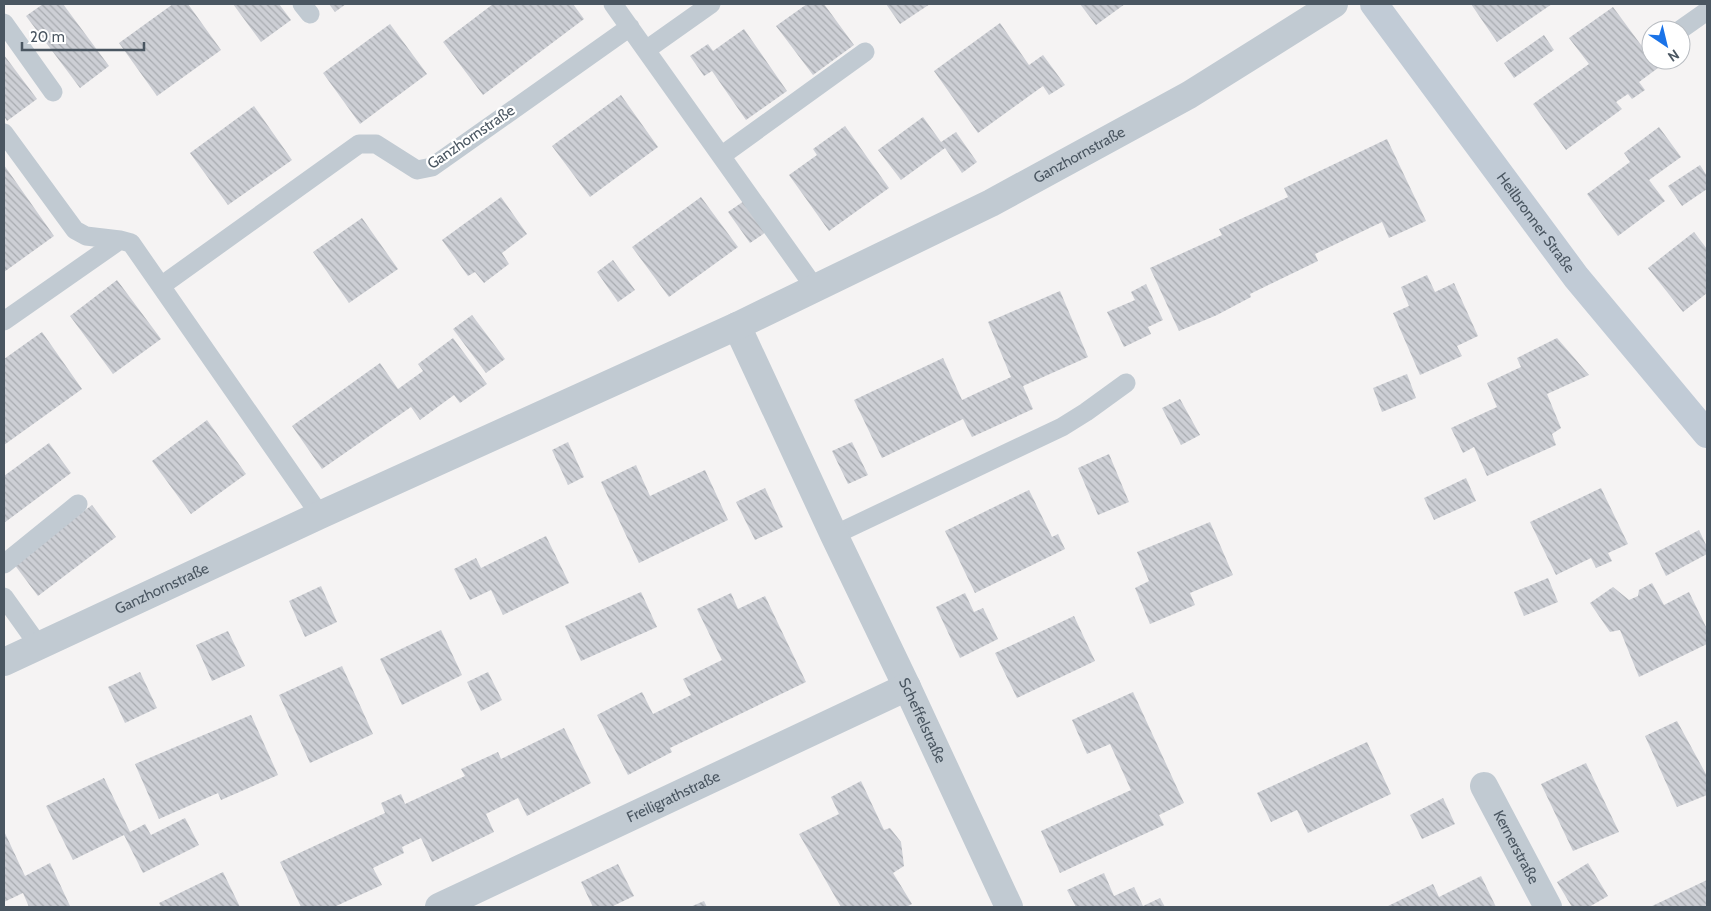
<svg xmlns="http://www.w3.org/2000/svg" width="1711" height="911" viewBox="0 0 1711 911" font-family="Cabin,sans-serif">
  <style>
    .building { fill: url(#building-back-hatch) }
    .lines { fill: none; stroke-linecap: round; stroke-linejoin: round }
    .lane { stroke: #c1cad2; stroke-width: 19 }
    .street { stroke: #c1cad2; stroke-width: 28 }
    .secondary { stroke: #c1cbd6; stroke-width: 28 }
    .labels { text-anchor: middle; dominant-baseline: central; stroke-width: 4.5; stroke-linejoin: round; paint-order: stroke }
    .street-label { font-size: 15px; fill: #4a5661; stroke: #fff }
  </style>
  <defs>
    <pattern id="building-back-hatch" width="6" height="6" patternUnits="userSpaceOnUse" patternTransform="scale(1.25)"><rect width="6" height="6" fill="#cdcfd5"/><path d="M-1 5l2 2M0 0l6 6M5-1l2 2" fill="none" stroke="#a8abb0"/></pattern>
  </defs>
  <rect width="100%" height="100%" fill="#f5f3f3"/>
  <path class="building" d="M43,4h20l46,62 -29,22 -54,-72z
    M173,4h15l33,46 -64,46 -38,-53z
    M233,4h46l12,16 -30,22z
    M329,4h17l-11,8z
    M493,4h80l11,15 -101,76 -40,-53z
    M807,4h17l30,41 -41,30 -37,-49z
    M886,4h44l-30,20z
    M1080,4h45l-29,21z
    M1471,4h81l-55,38z
    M1613,7l45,61 -19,14 6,8 -13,9 -4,-5 -12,8 6,7 -56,41 -33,-46 56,-40 -20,-26z
    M1000,23l29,42 14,-10 22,30 -16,10 -6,-9 -65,47 -44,-62z
    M390,24l37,50 -67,50 -37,-51z
    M744,29l43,62 -41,29 -34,-49 -8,5 -14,-20 18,-12 5,7z
    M1544,35l10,15 -40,28 -10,-15z
    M4,55l33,44 -30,22 -3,-5z
    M621,95l37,52 -68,50 -38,-51z
    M254,106l38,54 -64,45 -38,-52z
    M923,117l18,25 15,-10 21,30 -15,11 -17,-25 -44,32 -23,-30z
    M845,126l44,62 -60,43 -40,-56 28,-20 -4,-6z
    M1659,127l22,30 -32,23 16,21 -47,35 -31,-42 43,-32 -6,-9z
    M1387,139l39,82 -37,17 -7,-16 -67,32 3,7 -68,33 1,3 -34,18 -38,16 -29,-63 72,-33 -3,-6 69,-32 -4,-9z
    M4,165l50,71 -50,36z
    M1700,165l7,11v13l-25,17 -14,-20z
    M501,197l26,37 -25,19 7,11 -25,19 -9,-11 -7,4 -26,-36z
    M701,197l37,50 -69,50 -37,-50z
    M744,201l22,31 -16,11 -22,-31z
    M362,218l36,51 -49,34 -36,-51z
    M1694,232l13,17v44l-24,19 -35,-44z
    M613,260l22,30 -17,12 -21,-30z
    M1427,275l8,17 19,-9 24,53 -21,10 5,10 -42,19 -27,-62 16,-7 -8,-19z
    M117,280l44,59 -48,35 -43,-58z
    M1146,284l17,36 -15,7 3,7 -27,13 -17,-35 28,-12 -4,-8z
    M1060,291l28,66 -65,29 10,23 -61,28 -9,-18 -81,39 -28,-58 89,-42 19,42 49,-23 -23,-55z
    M472,315l33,44 -19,14 -33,-44z
    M42,332l40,57 -78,56v-86z
    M453,338l34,46 -27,19 -6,-8 -34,25 -9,-13 -89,62 -30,-43 88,-63 18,26 25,-18 -5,-7z
    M1557,338l32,37 -42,19 14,34 -9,6 4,11 -69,31 -13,-29 -11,6 -12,-25 46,-21 -10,-24 34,-16 -4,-9z
    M1407,374l9,24 -34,14 -9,-24z
    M1180,399l20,36 -19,10 -19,-37z
    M207,420l39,54 -55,40 -39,-53z
    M568,442l16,35 -16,8 -16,-35z
    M852,442l16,33 -20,9 -16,-33z
    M49,443l22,30 -67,50v-47z
    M1109,454l20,48 -31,13 -20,-47z
    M636,465l14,31 55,-26 23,50 -89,43 -38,-81z
    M1466,478l10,23 -42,19 -10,-22z
    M765,488l18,39 -28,13 -19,-38z
    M1601,488l27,56 -20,9 4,8 -16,7 -5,-10 -35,17 -26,-53z
    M1029,490l23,47 6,-3 7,15 -90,44 -30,-62z
    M92,505l24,32 -78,59 -24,-32z
    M1210,522l23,53 -43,18 5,12 -45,19 -15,-36 14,-7 -12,-29z
    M1699,530l8,17v7l-41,22 -11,-23z
    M546,536l23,47 -66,32 -12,-25 -21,10 -16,-31 22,-11 5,10z
    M1548,578l10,24 -34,14 -10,-24z
    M1652,583l12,22 25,-13 18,37v15l-68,33 -19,-47 -10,2 -20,-29 23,-16 16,13 9,-4 1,-6z
    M321,586l16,36 -32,15 -16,-36z
    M641,592l16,35 -76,34 -16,-35z
    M731,593l7,16 27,-13 41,86 -136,66 2,4 -44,23 -31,-60 45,-23 11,22 38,-19 -8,-16 39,-19 -25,-51z
    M965,593l9,19 9,-4 15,31 -38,19 -24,-51z
    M1074,616l21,45 -78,37 -22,-45z
    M441,630l21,45 -60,30 -22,-46z
    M228,631l17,35 -33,15 -16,-36z
    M342,666l31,68 -63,29 -31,-68z
    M140,672l17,36 -32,15 -17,-36z
    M488,672l14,28 -21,11 -14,-29z
    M1133,692l51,111 -25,12 5,10 -104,48 -19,-42 90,-41 -21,-46 -23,10 -15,-34z
    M251,715l27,60 -57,25 -3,-7 -59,26 -24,-55z
    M1677,721l30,55v19l-30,12 -32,-71z
    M564,728l27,55 -64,33 -9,-18 -32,16 8,18 -62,30 -11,-24 -19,9 2,6 -31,15 9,17 -48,22h-33l-21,-45 105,-49 -4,-10 20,-9 4,10 60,-28 -4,-7 37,-17 3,7z
    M1367,742l24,52 -83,39 -11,-23 -26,12 -14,-29z
    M1586,763l33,69 -46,19 -32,-67z
    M104,778l26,54 15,-8 6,11 34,-17 14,27 -56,28 -19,-38 -51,25 -27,-54z
    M861,781l23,49 6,-2 11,14 3,24 -11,7 19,31 -6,3h-65l-42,-73 40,-20 -8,-17z
    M1443,798l12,26 -33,15 -12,-24z
    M4,831l21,45 25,-13 20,43 -41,1 -6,-14 -19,9z
    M1588,863l20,33 -19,11h-17l-15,-25z
    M618,864l16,32 -23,11h-18l-12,-25z
    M223,872l17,35h-79l-2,-4z
    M1104,873l10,23 20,-9 9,19 17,-8 5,9h-89l-9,-17z
    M1481,876l15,31h-110l47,-23 6,13z
    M1707,880v27h-57z
    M704,901l3,6h-17z"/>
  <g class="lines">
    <path class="lane" d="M302,4l8,10
      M613,4l202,284
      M4,23l49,69
      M1680,30l27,-19
      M646,50l65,-46
      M4,133l71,97 11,6 34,4 11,3 189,272
      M721,156l144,-104
      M161,286l198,-142h17l41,26 15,-3 198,-140
      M4,321l116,-81
      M834,535l228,-108 24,-15 40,-29
      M4,564l74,-60
      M4,597l35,49"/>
    <g class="street">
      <path id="s1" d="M737,326l97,209 73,152 102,220"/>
      <path id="s2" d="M4,662l316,-147 417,-189 254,-123 198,-108 145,-91"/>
      <path id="s3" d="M1484,786l64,121"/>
      <path id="s4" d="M439,907l468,-220"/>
    </g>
    <path class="secondary" id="s5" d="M1374,4l202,273 131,157"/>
  </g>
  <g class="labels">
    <g class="street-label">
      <text transform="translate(471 137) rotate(-34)">Ganzhornstraße</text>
      <text stroke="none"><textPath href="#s2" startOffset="1189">Ganzhornstraße</textPath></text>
      <text stroke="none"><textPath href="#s5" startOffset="272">Heilbronner Straße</textPath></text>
      <text stroke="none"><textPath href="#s2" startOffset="174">Ganzhornstraße</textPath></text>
      <text stroke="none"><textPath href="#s1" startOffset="436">Scheffelstraße</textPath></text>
      <text stroke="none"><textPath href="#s4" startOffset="259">Freiligrathstraße</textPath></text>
      <text stroke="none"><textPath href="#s3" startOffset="69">Kernerstraße</textPath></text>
    </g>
  </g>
  <rect width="1711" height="911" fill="none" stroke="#4a5661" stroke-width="10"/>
  <g transform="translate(1666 45) rotate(145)"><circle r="24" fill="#ffffff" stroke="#b7bbc0"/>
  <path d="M0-4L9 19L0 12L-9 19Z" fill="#1a73e8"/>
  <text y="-8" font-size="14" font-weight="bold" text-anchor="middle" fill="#4a5661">N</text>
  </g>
  <path d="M22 42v8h122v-8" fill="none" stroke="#4a5661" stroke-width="2.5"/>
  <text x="30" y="42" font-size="15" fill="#4a5661" stroke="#ffffff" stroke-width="4" paint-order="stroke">20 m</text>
</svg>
